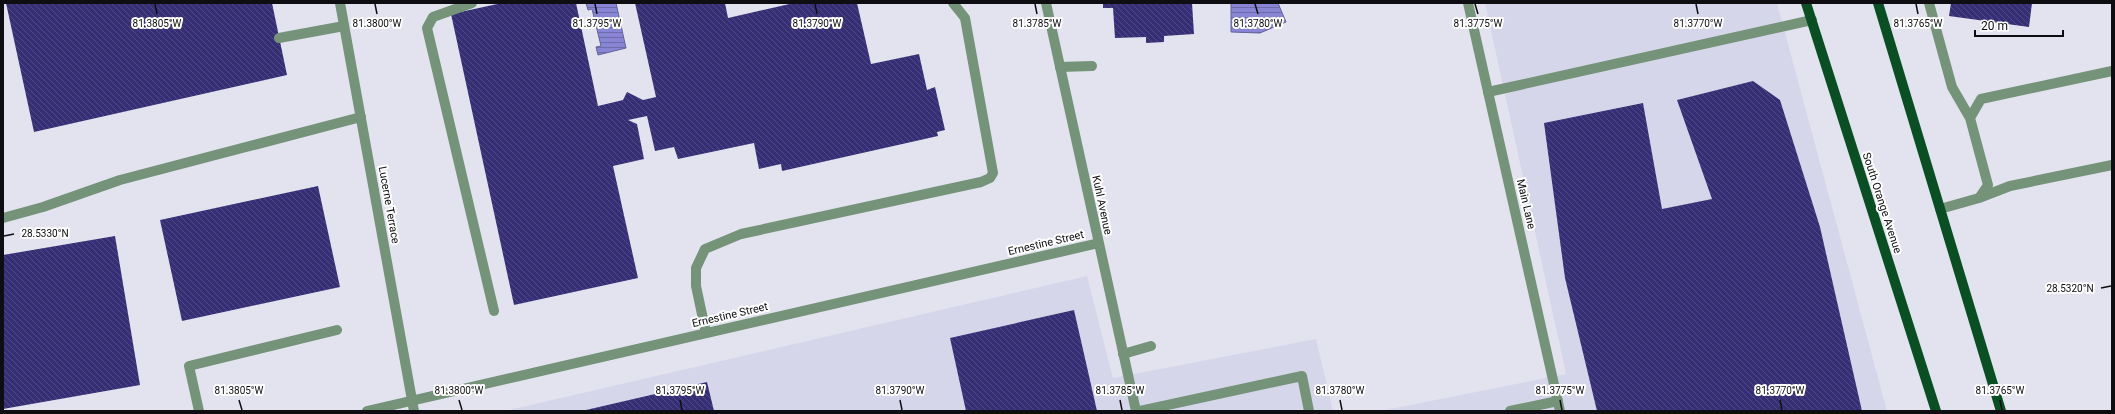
<svg xmlns="http://www.w3.org/2000/svg" width="2115" height="414" viewBox="0 0 2115 414" font-family="Roboto,sans-serif">
  <style>
    .built { fill: #d5d6ea }
    .water { fill: url(#water-rules); stroke: #63629a }
    .building { fill: url(#building-back-hatch) }
    .lines { fill: none; stroke-linecap: round; stroke-linejoin: round }
    .service { stroke: #749379; stroke-width: 10 }
    .minor { stroke: #749379; stroke-width: 10 }
    .primary { stroke: #0a4f23; stroke-width: 10 }
    .ticks { fill: none; stroke: #0e0e12; stroke-width: 1.5 }
    .labels { text-anchor: middle; dominant-baseline: central; stroke-width: 4; stroke-linejoin: round; paint-order: stroke }
    .street-label { font-size: 11px; fill: #0e0e12; stroke: #fff }
    .ticks-label { font-size: 10px; text-anchor: middle; fill: #0e0e12; stroke: #fff; stroke-width: 4; stroke-linejoin: round; paint-order: stroke }
  </style>
  <defs>
    <pattern id="water-rules" width="6" height="5" patternUnits="userSpaceOnUse"><rect width="6" height="5" fill="#8886d4"/><path d="M0 2.5h6" fill="none" stroke="#6e6cab"/></pattern>
    <pattern id="building-back-hatch" width="6" height="6" patternUnits="userSpaceOnUse"><rect width="6" height="6" fill="#372f75"/><path d="M-1 5l2 2M0 0l6 6M5-1l2 2" fill="none" stroke="#514a82"/></pattern>
  </defs>
  <rect width="100%" height="100%" fill="#e3e3f0"/>
  <path class="built" d="M1485,3h292l110,408h-507l186,-37z
    M1087,276l26,102 203,-39 17,72h-828z"/>
  <path class="water" d="M586,3h30l10,45 -28,7 -2,-8 5,-1 -9,-37 -4,1z
    M1231,3h47l8,19 -26,11 -29,-1z"/>
  <path class="building" d="M6,3h266l15,72 -253,57z
    M502,3h74l22,103 25,-6 4,-8 16,8 13,-3 -21,-94h90l3,15 66,-15h63l14,61 48,-10 8,36 8,-3 10,43 -8,2 1,4 -156,35 -1,-7 -22,5 -5,-26 -76,16 -4,-12 -19,4 -8,-35 -19,4 9,4 7,35 -31,7 25,112 -124,27 -63,-291z
    M1103,3h89l2,31 -30,2v6l-18,1v-6l-31,1 -2,-30h-10z
    M1951,3h81l-3,24 -80,-11z
    M1753,81l27,19 40,127 42,184h-265l-32,-133 -21,-155 99,-20 19,106 50,-10 -35,-99z
    M318,186l22,101 -158,34 -22,-101z
    M115,236l25,149 -137,24v-154z
    M1074,310l23,101h-131l-16,-73z
    M707,382l7,29h-128v-1z"/>
  <g class="lines">
    <path class="service" d="M472,3l-39,14 -6,11 67,283
      M1929,3l23,84 18,31
      M279,38l65,-12
      M1060,67l32,-1
      M1488,92l324,-72
      M1979,198l31,-12 102,-21
      M1940,209l39,-11 9,-13 -18,-67 11,-19 131,-28
      M3,218l40,-11 77,-27 241,-63
      M706,333l-10,-47v-18l9,-19 36,-15 240,-52 9,-4 3,-5 -28,-155 -12,-15
      M1123,354l28,-8
      M199,411l-10,-45 148,-36
      M1140,411l162,-35 7,35
      M1510,411l48,-10"/>
    <path class="minor" d="M340,3l74,408
      M1046,3l90,408
      M1468,3l92,408
      M367,411l732,-168"/>
    <path class="primary" d="M1806,3l130,408
      M1878,3l123,408"/>
  </g>
  <path class="ticks" d="M155,4l2,10M375,4l2,10M595,4l2,10M815,4l2,10M1035,4l2,10M1255,4l3,10M1475,4l3,10M1696,4l2,10M1916,4l2,10M4,236l10,-2M2101,288l10,-2M239,400l3,10M459,400l3,10M680,400l2,10M900,400l2,10M1120,400l2,10M1340,400l2,10M1560,400l2,10M1780,400l2,10M2000,400l2,10"/>
  <g class="labels">
    <g class="street-label">
      <text transform="translate(1882 203) rotate(72)">South Orange Avenue</text>
      <text transform="translate(1526 204) rotate(77)">Main Lane</text>
      <text transform="translate(389 205) rotate(80)">Lucerne Terrace</text>
      <text transform="translate(1102 205) rotate(78)">Kuhl Avenue</text>
      <text transform="translate(1046 243) rotate(-13)">Ernestine Street</text>
      <text transform="translate(730 315) rotate(-13)">Ernestine Street</text>
    </g>
  </g>
  <g class="ticks-label">
    <text x="157" y="27">81.3805°W</text>
    <text x="377" y="27">81.3800°W</text>
    <text x="597" y="27">81.3795°W</text>
    <text x="817" y="27">81.3790°W</text>
    <text x="1037" y="27">81.3785°W</text>
    <text x="1258" y="27">81.3780°W</text>
    <text x="1478" y="27">81.3775°W</text>
    <text x="1698" y="27">81.3770°W</text>
    <text x="1918" y="27">81.3765°W</text>
    <text x="45" y="237">28.5330°N</text>
    <text x="2070" y="292">28.5320°N</text>
    <text x="239" y="394">81.3805°W</text>
    <text x="459" y="394">81.3800°W</text>
    <text x="680" y="394">81.3795°W</text>
    <text x="900" y="394">81.3790°W</text>
    <text x="1120" y="394">81.3785°W</text>
    <text x="1340" y="394">81.3780°W</text>
    <text x="1560" y="394">81.3775°W</text>
    <text x="1780" y="394">81.3770°W</text>
    <text x="2000" y="394">81.3765°W</text>
  </g>
  <rect width="2115" height="414" fill="none" stroke="#0e0e12" stroke-width="8"/>
  <path d="M1975 30v6h88v-6" fill="none" stroke="#0e0e12" stroke-width="2"/>
  <text x="1981" y="30" font-size="12" fill="#0e0e12" stroke="#ffffff" stroke-width="3" paint-order="stroke">20 m</text>
</svg>
